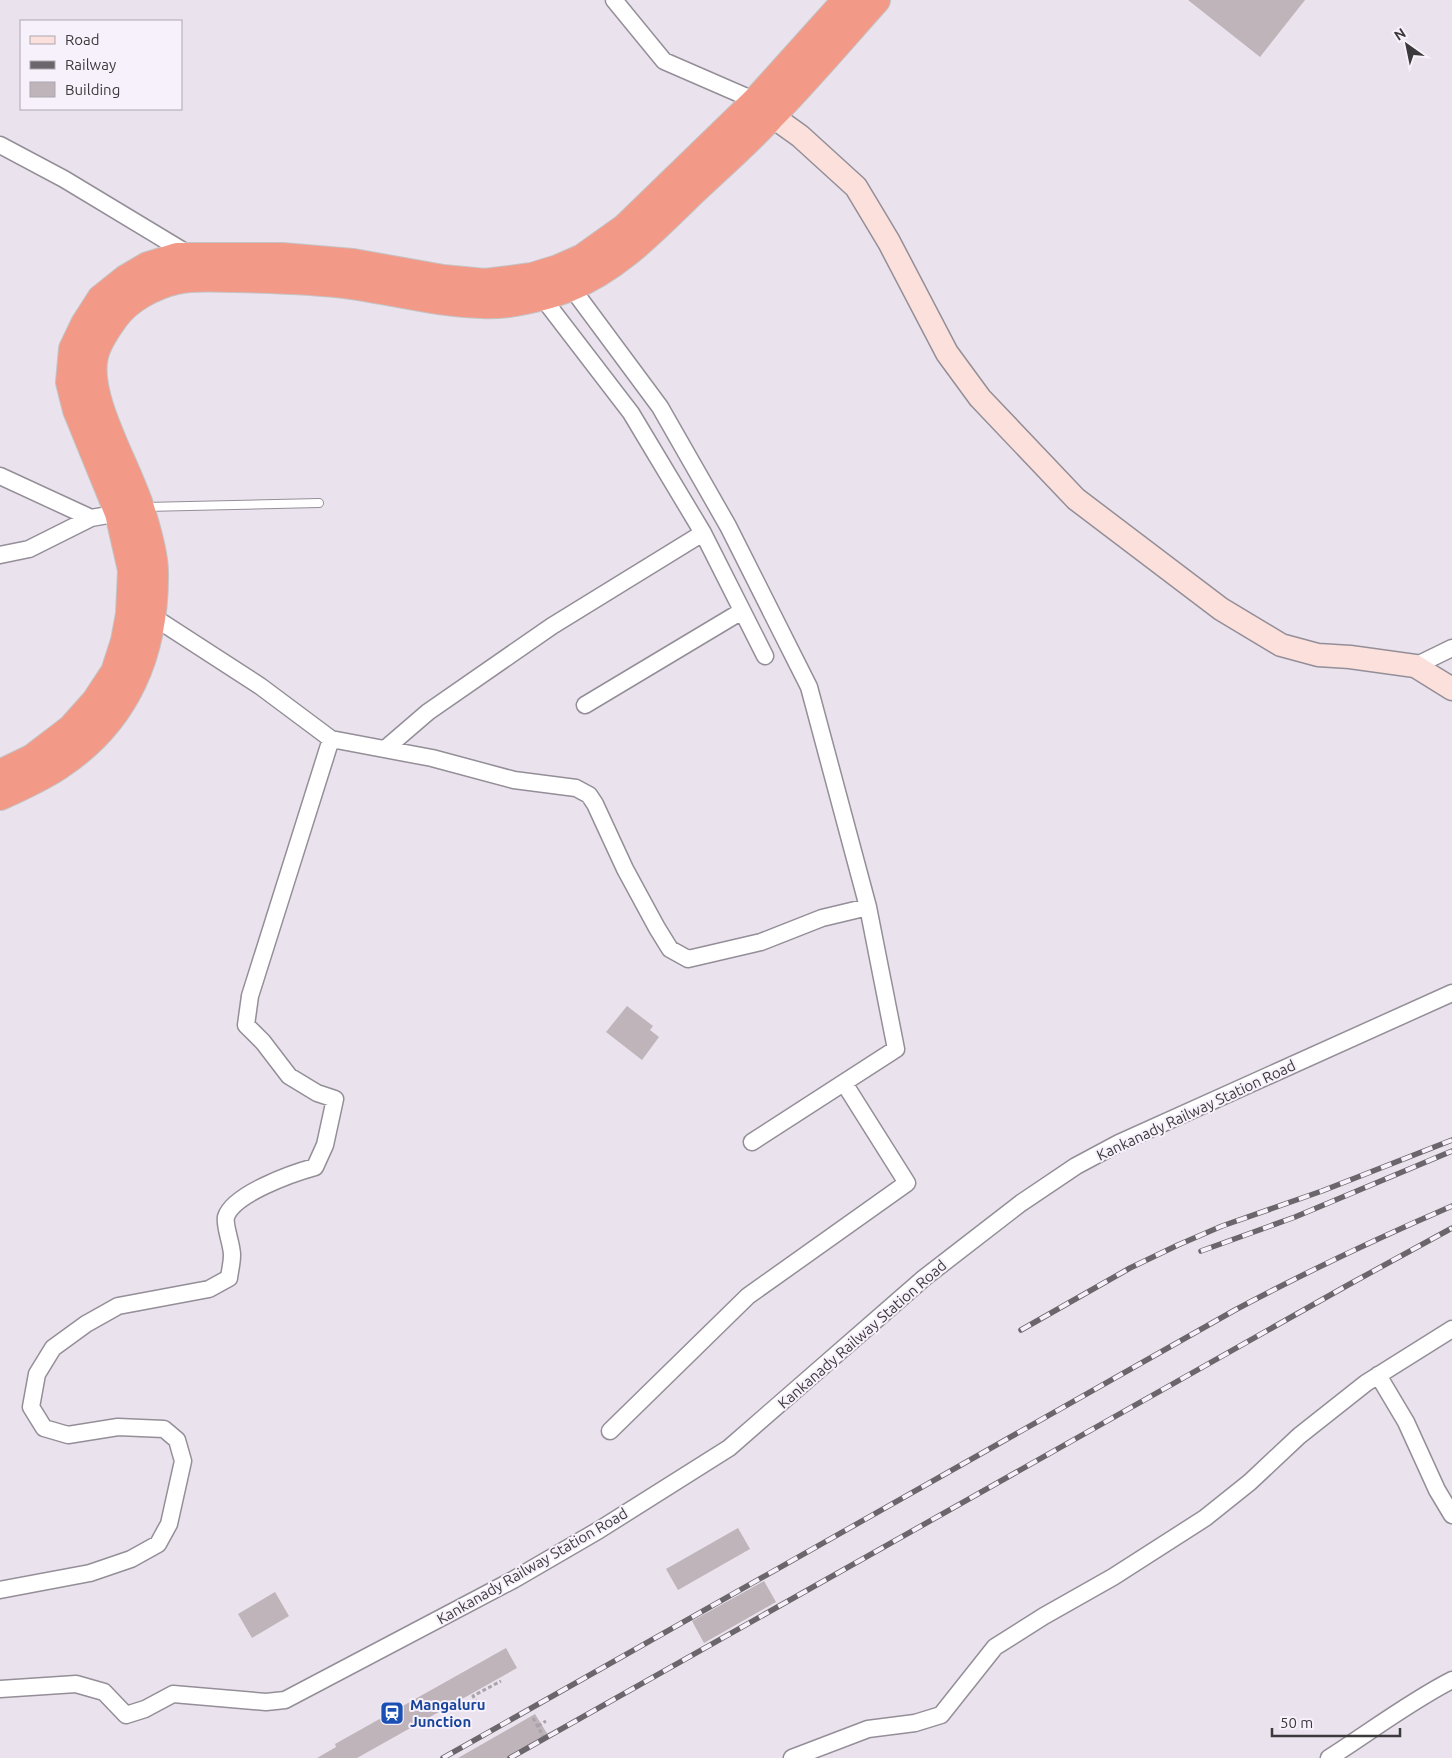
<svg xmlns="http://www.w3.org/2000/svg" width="1452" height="1758" viewBox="0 0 1452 1758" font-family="Ubuntu,sans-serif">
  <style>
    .building { fill: #beb4ba }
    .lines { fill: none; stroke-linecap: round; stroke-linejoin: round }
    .lane-casing { stroke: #948e98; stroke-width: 10 }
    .street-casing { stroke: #948e98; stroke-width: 19 }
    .secondary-casing { stroke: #948e98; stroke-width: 25 }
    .highway-casing { stroke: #c4c4c5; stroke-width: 30 }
    .path { stroke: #a9a4ab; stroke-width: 3; stroke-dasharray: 4 2.5; stroke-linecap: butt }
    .lane { stroke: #fff; stroke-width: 8 }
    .street { stroke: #fff; stroke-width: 16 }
    .secondary { stroke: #fbe0db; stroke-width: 22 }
    .highway { stroke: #f29988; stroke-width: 28 }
    .rail-casing { stroke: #6a666b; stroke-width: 5.5 }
    .rail { stroke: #f7f1fb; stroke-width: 4; stroke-dasharray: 11; stroke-linecap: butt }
    .labels { text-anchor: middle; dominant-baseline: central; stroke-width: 4; stroke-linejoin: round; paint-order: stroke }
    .street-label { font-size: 15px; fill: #3c393d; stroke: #f7f1fb }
    .transit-label { font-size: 15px; font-weight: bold; fill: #164399; stroke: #f7f1fb; text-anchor: start }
  </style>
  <rect width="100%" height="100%" fill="#eae3ed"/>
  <path class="building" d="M1188,0h117l-45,57z
    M627,1006l26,20 -3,4 9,7 -17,23 -36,-28z
    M738,1528l12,21 -72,41 -12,-21z
    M764,1581l12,21 -72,41 -12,-22z
    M275,1592l14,24 -37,22 -14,-24z
    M506,1648l11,20 -160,90h-40l19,-11 -1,-3z
    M535,1714l13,21 -40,23h-50z"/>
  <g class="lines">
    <g class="lane-casing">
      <path id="lane" d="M145,507l174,-4"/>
    </g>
    <g class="street-casing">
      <path id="street" d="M614,0l50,61 92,40
        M0,145l64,34 126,76
        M571,287l89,120 68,119 81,161 59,220 28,142 -144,93
        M0,476l91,42 28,-5
        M703,533l62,123
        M0,555l29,-6 62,-31
        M152,616l108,70 71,53 101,19 82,22 62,8 13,7 6,9 30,65 32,59 13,21 18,10 73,-17 61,-24 46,-11
        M1415,666l37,-18
        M585,705l157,-94
        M385,749l43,-37 124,-86 151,-93 -72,-120 -89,-116
        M1378,1375l28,47 31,68 15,25
        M610,1431l138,-135 159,-113 -63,-100
        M0,1590l90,-17 41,-14 27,-15 11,-20 14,-63 -6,-21 -13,-11 -46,-2 -50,8 -24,-7 -13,-21 6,-33 16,-26 33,-24 32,-18 91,-17 20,-11c1,-8 3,-15 3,-23 0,-11 -8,-29 -6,-38 7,-23 67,-44 89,-50l10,-22 10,-46 -18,-6 -28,-17 -26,-34 -17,-17 4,-29 81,-257
        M0,1689l76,-5 28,8 22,23 19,-6 28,-15 93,8 19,-2 228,-120 86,-50 130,-82 195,-170 97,-75 55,-37 43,-23 333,-150
        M792,1758l76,-29 47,-6 26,-8 54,-68 49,-31 69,-39 92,-59 45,-36 49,-46 67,-53 86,-54
        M1329,1758c41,-26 80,-56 123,-78"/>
    </g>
    <g class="secondary-casing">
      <path id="secondary" d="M759,104l13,12 28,20 56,51 33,55 58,111 33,45 96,101 145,110 60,36 37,10 32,2 65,9 37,23"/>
    </g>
    <g class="highway-casing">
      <path id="highway" d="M0,774l33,-16 38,-29 25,-28 19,-29 10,-31 5,-27 2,-44 -13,-57 -42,-103 -7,-28 3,-33 12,-25 16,-25 25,-20 22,-13 29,-9h105l71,6 90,16 42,4 47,-6 26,-8 25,-11 42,-30 131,-127 91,-101
        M0,796c20,-9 40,-18 58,-30 69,-45 97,-114 96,-194 0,-17 -9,-48 -14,-64 -13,-42 -56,-111 -46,-152 3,-14 13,-28 21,-39 13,-18 39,-32 61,-37 19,-4 40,-2 59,-2 39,1 78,2 117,7 43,6 86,18 130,19 25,2 62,-7 86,-16 48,-19 84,-57 121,-93 28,-27 58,-52 84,-81 36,-37 69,-76 103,-114"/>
    </g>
    <path class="path" d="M481,1709l-8,-13 28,-15
      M533,1718l10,18
      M538,1726l8,-5"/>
    <use href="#lane" class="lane"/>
    <use href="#street" class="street"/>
    <use href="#secondary" class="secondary"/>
    <use href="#highway" class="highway"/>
    <g class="rail-casing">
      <path id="rail" d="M1201,1251l94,-34 157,-66
        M1021,1330l109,-62 48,-23 44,-19 100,-35 130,-51
        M443,1758l792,-448c71,-38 143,-72 217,-104
        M510,1758l838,-473 104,-57"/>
    </g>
    <use href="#rail" class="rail"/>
  </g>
  <defs>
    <g id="station-square" transform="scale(1.25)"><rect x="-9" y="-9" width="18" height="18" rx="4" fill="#1a4fb4" stroke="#f7f1fb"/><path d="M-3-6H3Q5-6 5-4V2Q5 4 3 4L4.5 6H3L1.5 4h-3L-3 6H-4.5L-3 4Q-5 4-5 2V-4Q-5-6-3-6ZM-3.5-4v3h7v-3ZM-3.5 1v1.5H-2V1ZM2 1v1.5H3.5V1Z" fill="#fff"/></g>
  </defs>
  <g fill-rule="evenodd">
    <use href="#station-square" x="392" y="1713"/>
  </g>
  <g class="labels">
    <g class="street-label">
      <text transform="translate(1196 1110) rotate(-25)">Kankanady Railway Station Road</text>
      <text transform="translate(862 1334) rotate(-41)">Kankanady Railway Station Road</text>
      <text transform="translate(532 1566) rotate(-30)">Kankanady Railway Station Road</text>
    </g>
    <g class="transit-label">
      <text x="410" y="1704">Mangaluru<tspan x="410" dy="17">Junction</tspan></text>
    </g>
  </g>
  <rect x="20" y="20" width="162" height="90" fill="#f7f1fb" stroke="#aca7af"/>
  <rect x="30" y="36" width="25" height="8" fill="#fbe0db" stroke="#aca7af"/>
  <text x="65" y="45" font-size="15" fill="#3c393d">Road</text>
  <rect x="30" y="61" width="25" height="8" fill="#6a666b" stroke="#aca7af"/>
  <text x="65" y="70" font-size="15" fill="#3c393d">Railway</text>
  <rect x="30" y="82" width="25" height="15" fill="#beb4ba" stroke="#aca7af"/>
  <text x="65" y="95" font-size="15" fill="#3c393d">Building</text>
  <g transform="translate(1407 45) rotate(327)" stroke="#f7f1fb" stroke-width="4" paint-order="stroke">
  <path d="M0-4L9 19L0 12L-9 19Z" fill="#3c393d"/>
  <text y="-8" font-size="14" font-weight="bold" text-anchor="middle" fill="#3c393d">N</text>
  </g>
  <path d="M1272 1728v8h128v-8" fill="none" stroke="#3c393d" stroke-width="2.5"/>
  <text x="1280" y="1728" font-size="15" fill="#3c393d" stroke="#f7f1fb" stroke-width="4" paint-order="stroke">50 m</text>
</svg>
